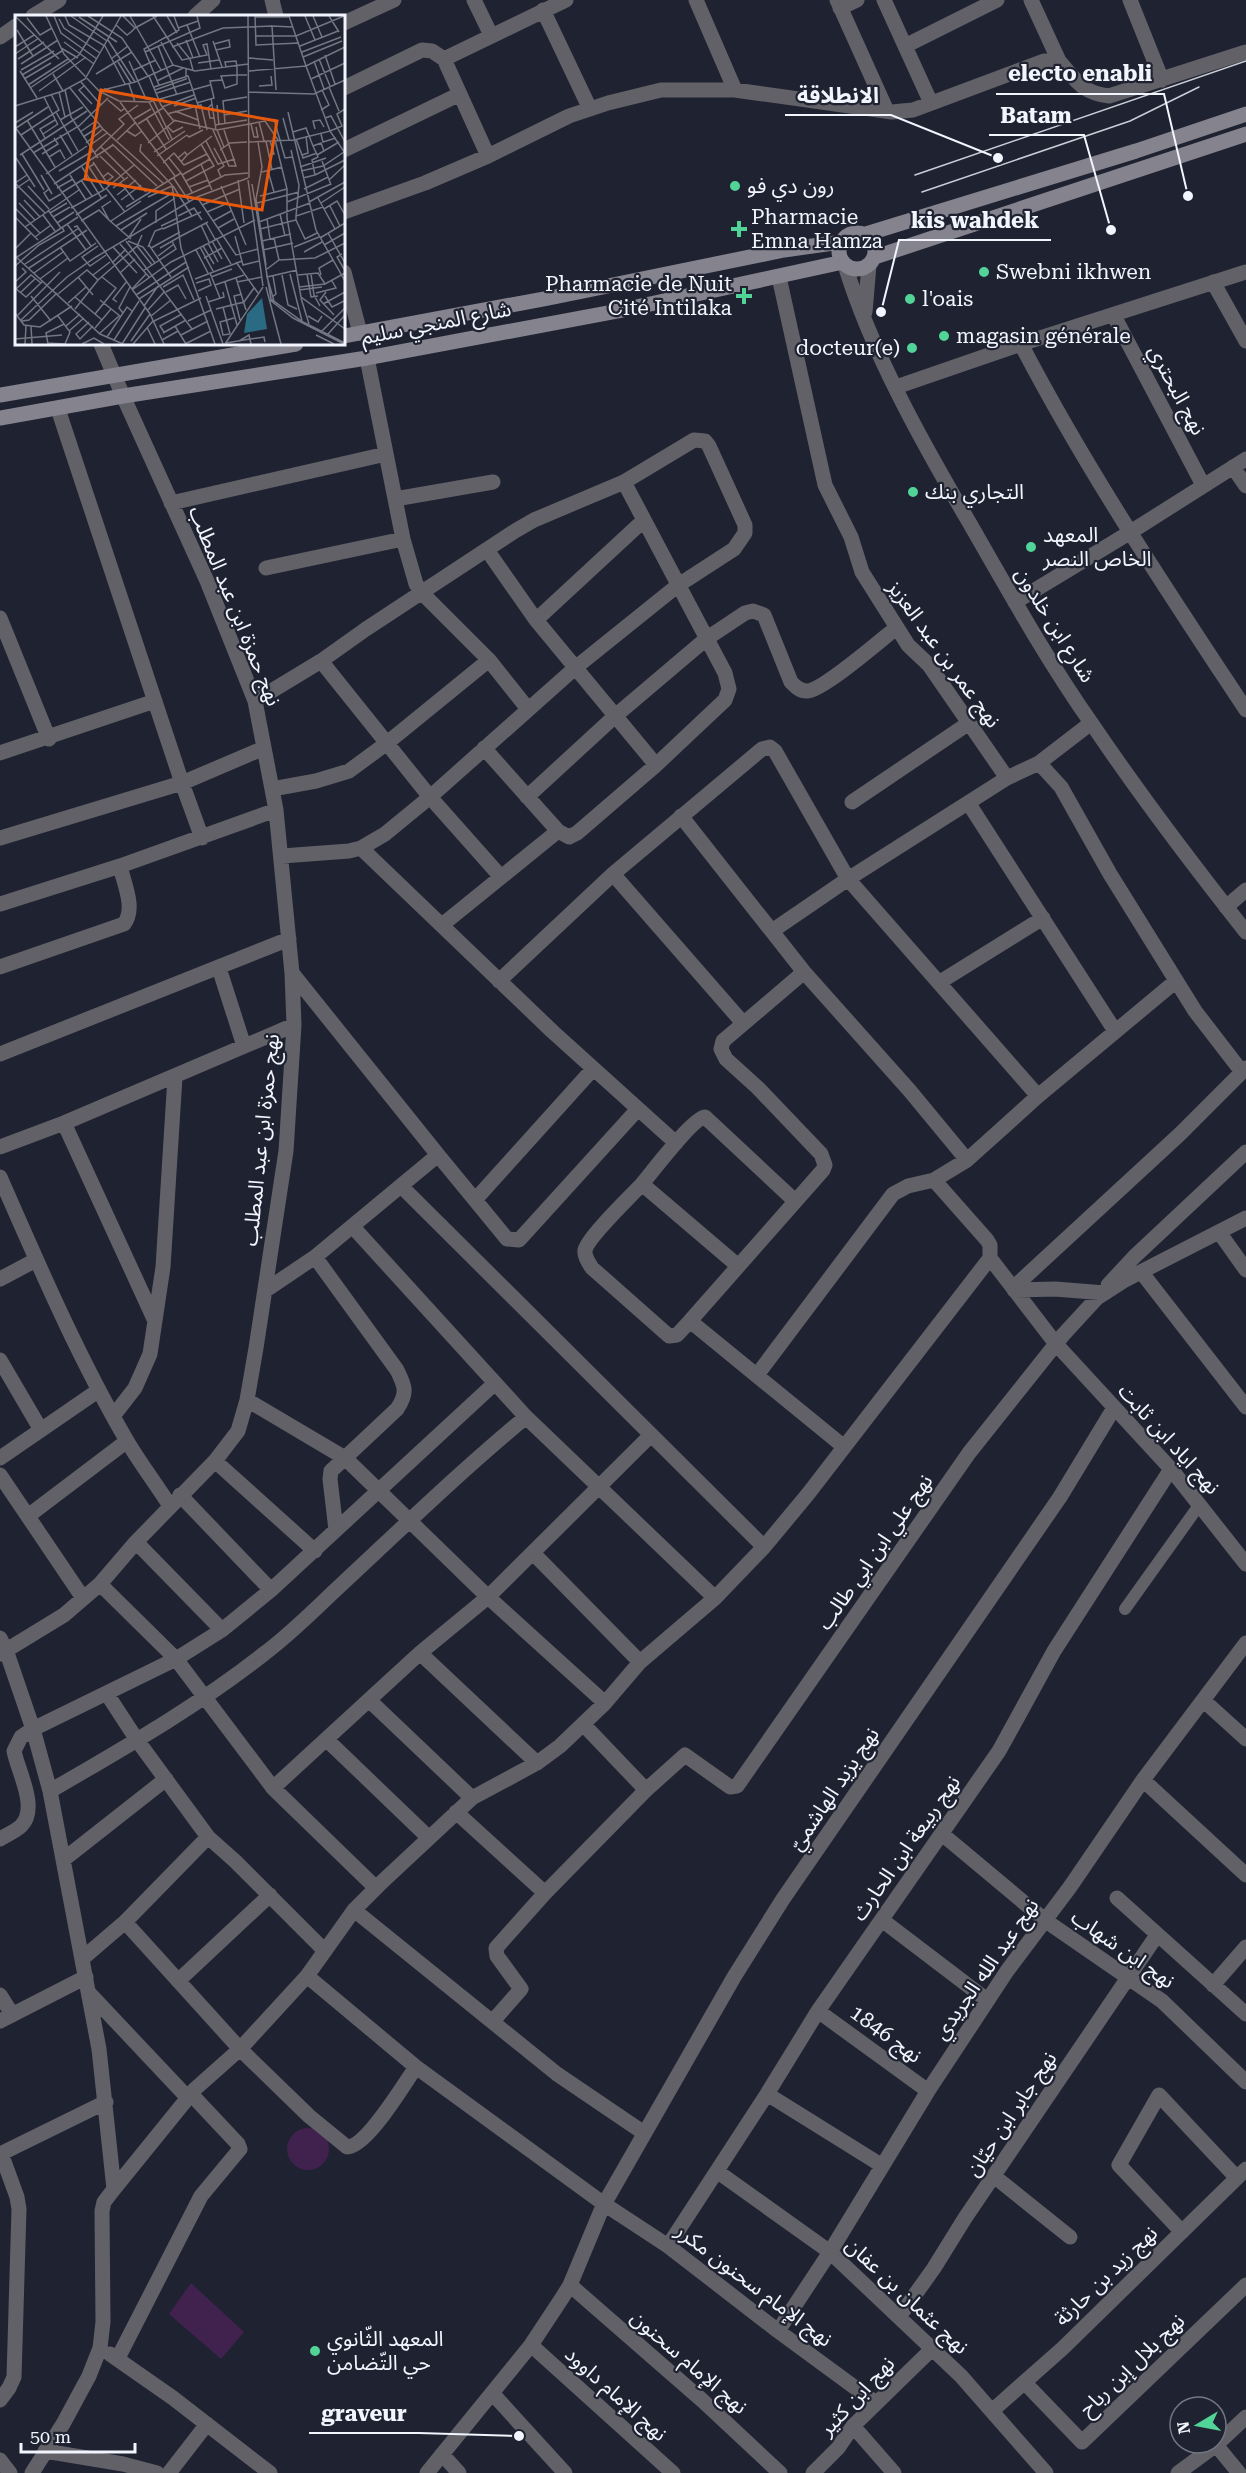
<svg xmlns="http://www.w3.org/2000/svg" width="1246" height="2473" viewBox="0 0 1246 2473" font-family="'Roboto Serif','Noto Sans Arabic',serif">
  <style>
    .green { fill: #41214d }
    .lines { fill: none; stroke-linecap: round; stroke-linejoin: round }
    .pedestrian { stroke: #626168; stroke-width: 12 }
    .minor { stroke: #626168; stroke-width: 15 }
    .tertiary { stroke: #626168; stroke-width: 15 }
    .secondary { stroke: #85838e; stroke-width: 15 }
    .tram { stroke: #caced7; stroke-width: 1.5 }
    .poi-dot { fill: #52d397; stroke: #1f2331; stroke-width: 2 }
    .labels { text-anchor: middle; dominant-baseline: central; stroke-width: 4.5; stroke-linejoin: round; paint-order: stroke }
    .poi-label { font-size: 21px; fill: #f2f5fe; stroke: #1f2331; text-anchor: start }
    .street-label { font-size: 21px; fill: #f2f5fe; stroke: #1f2331 }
    .inset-road { fill: none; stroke: #737783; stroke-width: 1.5 }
    .view { fill: #e8590c; fill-opacity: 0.15; stroke: #e8590c; stroke-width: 3 }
    .inset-edge { fill: none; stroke: #f2f5fe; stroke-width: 3 }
    .leader { fill: none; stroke: #f2f5fe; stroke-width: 2 }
    .callout-dot { fill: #f2f5fe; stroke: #1f2331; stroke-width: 2 }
    .callout-label { font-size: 22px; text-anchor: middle; font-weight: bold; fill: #f2f5fe; stroke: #1f2331; stroke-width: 4.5; stroke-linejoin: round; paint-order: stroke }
  </style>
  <rect width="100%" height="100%" fill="#1f2331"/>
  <path class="green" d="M287 2149a21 21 0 1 1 42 0a21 21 0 1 1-42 0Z
    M191,2283l53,49 -23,27 -52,-45z"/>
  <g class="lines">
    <path class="pedestrian" d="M1125,1609l75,-105"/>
    <path class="minor" d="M474,0l17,35
      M696,0l39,90
      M837,0l50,111
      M884,0l47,103
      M1031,0l28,61
      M1130,0l32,80
      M840,8l17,-8
      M543,10l47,99
      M33,16l26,-16
      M195,16l18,-16
      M344,23l50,-23
      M0,37l16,-11
      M905,46l92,-46
      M444,59l122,-59
      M344,88l78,-38 10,1 12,8 44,97
      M344,150l116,-56
      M344,212l81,-29 63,-27 81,-40 39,-13 53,-13h74l157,22 21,-2 131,-49h15c17,19 23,32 50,35l137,-44
      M779,277l46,208 26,52 11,35 46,73 21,20 78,113
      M1213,282l33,59
      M1114,316l89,169
      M1021,344c66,127 146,246 225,366
      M367,358l36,181 13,45 6,9 67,67 39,49
      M896,387l125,-43 225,-72
      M58,409l124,374 20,55
      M1233,467l13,19
      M395,499l98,-17
      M171,503l215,-49
      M487,550l49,70 120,145
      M266,568l137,-29
      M1015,602l114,-69 117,-74
      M0,618l49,121
      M536,620l107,-99
      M321,661l109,136 71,80
      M255,701l66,-40 45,-32 149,-98 19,-11 90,-38 70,-42 11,1 4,5 36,79v8l-11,16 -57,37 -102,82 -145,129 -45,37 -24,14 -12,3 -67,5
      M484,748l74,83 11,6 8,-4 79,-68 69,-65 4,-11 -4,-16 -101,-191
      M0,753l155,-52
      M1039,763l22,24 49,87 85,137 47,61
      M272,789l44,-8 33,-10 38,-28 102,-83
      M527,797l87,-80 92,-78 39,-26 8,-2 11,4 27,67c5,5 9,9 16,9 15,0 74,-51 89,-63
      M852,802l117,-79
      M969,804l146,227
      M681,816l123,156 106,119 57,69
      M0,838l182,-55 82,-35
      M361,848l192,184 123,111
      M613,874l130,149
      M0,904l120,-38 156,-56
      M1226,907l20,-17
      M442,925l116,-94
      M772,931l76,-52 159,-101 32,-15 52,-40
      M0,967l124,-43c12,-16 0,-40 -4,-58
      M219,968l25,78
      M804,972l-81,69 -2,8 5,10 32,29 63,66 4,11 -2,5 -133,151 153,125
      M499,981l114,-107 149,-125 8,-2 5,4 73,128 190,217
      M940,982l103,-64
      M0,1054l289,-115
      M64,1123l91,198
      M0,1147l64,-24 230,-98
      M438,1155l37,45 118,-131
      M0,1177c39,89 78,180 127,264 13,22 29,43 43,65
      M934,1180l33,-20 71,-64 138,-115
      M642,1184c-11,12 -54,53 -57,66 -1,7 4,13 7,18l77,68 8,-1 13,-14
      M402,1187l362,360
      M475,1200l32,39 12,1 119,-131
      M353,1227l173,190 189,181
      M1219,1232l27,38
      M315,1257l82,113c8,16 11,23 0,39l-66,62 -1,8 6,51
      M737,1265l-95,-81c10,-12 51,-66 63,-67l90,84
      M1142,1273l104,134
      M0,1279l36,-19
      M1108,1285l26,-28 112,-105
      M1013,1288l167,-154 66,-66
      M266,1290l49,-33 123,-102 -146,-182
      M1014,1290l41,-1 50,4
      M0,1360l41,70
      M757,1375l136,-181 15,-8 26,-6 53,60 3,5v13l66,86 115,125 75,95
      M247,1400l98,58 143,139 117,106
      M114,1415l21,-27 15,-34 13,-87 12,-190
      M0,1458l99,-68
      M215,1461l100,90
      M0,1475l83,123
      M180,1495l91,95
      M28,1516l99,-75
      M136,1542l86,88
      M533,1553l107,109
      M100,1584l76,75 97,129 103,100
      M0,1638l6,12 27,79 17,62 49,258 15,140 -10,13 -2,9 1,111 -3,26 -11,28 -26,48 -31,49
      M420,1653l117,110
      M0,1654l64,-39 36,-31 36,-42 79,-81 23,-30 9,-31 9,-52 30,-197 8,-126 -2,-52 -16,-163 -21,-109 -48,-120 -84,-185 -22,-52
      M107,1694l30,46 71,97 27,24 90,90
      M1203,1700l43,39
      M370,1701l102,97
      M327,1740l101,97
      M1143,1780l103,95
      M273,1788l147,-135 68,-56 162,-161
      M646,1790l39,-35 45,32 7,-1 232,-333 94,-118 34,-37 28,-18 121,-62
      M50,1791c74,-43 148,-85 215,-138 28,-21 53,-47 78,-70 60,-56 119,-113 183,-166
      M456,1812l89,81 -49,55 1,8 24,33 -28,32
      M942,1834l104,87 116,80 84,81
      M0,1839c6,-4 16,-8 21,-13 18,-18 -3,-54 -7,-75l7,-14 12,-8 143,-70 46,-29 49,-40 223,-206
      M63,1860l103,-81
      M545,1893l101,-103 -63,-66
      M1117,1898l129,116
      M354,1910l203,164 87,59
      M882,1920l105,80
      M125,1922l115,127 69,67 38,31c20,0 57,-63 69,-80l188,137 64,42 110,85 98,72
      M83,1958l42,-36 83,-85
      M307,1976l109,91
      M178,1981l92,-86
      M1213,1985l33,-38
      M89,1993l99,105
      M0,1995l12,19
      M818,2011l110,80
      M0,2021l86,-44
      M767,2094l114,71
      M0,2154l106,-52
      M718,2172l112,80 131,124 85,97
      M995,2177l75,60
      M114,2189l81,-100 45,-40 67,-73 47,-66 29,-29 89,-83 65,-35 23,-17 45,-43 35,-41 75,-64 49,-51 44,-53 182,-236
      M1182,2232l-63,-67 40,-70 78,83
      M668,2246l99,-152 51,-83 181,-260 55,-100 117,-182
      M570,2285l133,116 77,72
      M899,2317l35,-49 31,-50 192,-283
      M778,2331l52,-79 98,-161 79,-120 63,-84 73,-107 103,-137
      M531,2345l142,128
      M110,2354l63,44 97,75
      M118,2358l83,-162 39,-47 -2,-5 -47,-50
      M1025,2383l57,59 164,-157
      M492,2393l73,80
      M0,2400l9,-12 5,-11 5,-168 -2,-12 -16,-44
      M993,2410l70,-62 183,-179
      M853,2426l41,47
      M1216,2445l23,28
      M45,2451l78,13 34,9
      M442,2454l17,19
      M0,2460l10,13
      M169,2473l38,-49
      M427,2473l104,-128 31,-47 8,-13 33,-79 131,-229 49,-78 277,-402 54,-89
      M813,2473l25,-25 15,-22 79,-77
      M1178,2473l38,-28 30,-28"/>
    <path class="tertiary" d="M272,0l4,16
      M845,265c26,86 78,179 124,257 39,68 78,138 123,202 48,71 101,141 154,208
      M344,272l16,61
      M865,312l4,-47"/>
    <path class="secondary" d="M839 251a18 18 0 1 1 36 0a18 18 0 1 1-36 0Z
      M866,234l270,-83 110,-37
      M875,257l371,-123
      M344,336l205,-38 235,-48 57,-8
      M0,395l296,-51
      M0,418l123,-22 244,-38 251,-47 225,-49"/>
    <path class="tram" d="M915,175l331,-114
      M922,192l208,-71 69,-34"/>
  </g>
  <g class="poi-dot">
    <circle cx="735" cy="186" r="6"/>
    <path d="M736 220h6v6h6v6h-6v6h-6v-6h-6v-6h6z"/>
    <circle cx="984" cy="272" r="6"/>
    <path d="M741 287h6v6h6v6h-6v6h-6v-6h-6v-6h6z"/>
    <circle cx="910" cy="299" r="6"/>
    <circle cx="944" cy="336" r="6"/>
    <circle cx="912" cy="348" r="6"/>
    <circle cx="913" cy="492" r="6"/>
    <circle cx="1031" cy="547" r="6"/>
    <circle cx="315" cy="2351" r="6"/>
  </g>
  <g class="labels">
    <g class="poi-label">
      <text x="747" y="186">رون دي فو</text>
      <text x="751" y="217">Pharmacie<tspan x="751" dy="24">Emna Hamza</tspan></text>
      <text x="996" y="272">Swebni ikhwen</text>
      <text x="732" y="284" text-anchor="end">Pharmacie de Nuit<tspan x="732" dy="24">Cité Intilaka</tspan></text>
      <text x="922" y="299">l'oais</text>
      <text x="956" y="336">magasin générale</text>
      <text x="900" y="348" text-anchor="end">docteur(e)</text>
      <text x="925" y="492">التجاري بنك</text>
      <text x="1043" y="535">المعهد<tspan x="1043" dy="24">الخاص النصر</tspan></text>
      <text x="327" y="2339">المعهد الثّانوي<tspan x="327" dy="24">حي التّضامن</tspan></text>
    </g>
    <g class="street-label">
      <text transform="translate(436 323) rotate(-11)">شارع المنجي سليم</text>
      <text transform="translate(1177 390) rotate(62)">نهج البحتري</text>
      <text transform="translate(235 606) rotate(68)">نهج حمزة ابن عبد المطلب</text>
      <text transform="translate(1055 625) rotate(58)">شارع ابن خلدون</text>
      <text transform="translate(944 654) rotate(54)">نهج عمر بن عبد العزيز</text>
      <text transform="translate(261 1140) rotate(-84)">نهج حمزة ابن عبد المطلب</text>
      <text transform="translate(1169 1439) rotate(48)">نهج اياد ابن ثابت</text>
      <text transform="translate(875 1552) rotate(-55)">نهج علي ابن ابي طالب</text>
      <text transform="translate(834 1789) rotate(-56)">نهج يزيد الهاشميّ</text>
      <text transform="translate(906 1848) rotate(-55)">نهج ربيعة ابن الحارث</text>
      <text transform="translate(1123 1949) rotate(35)">نهج ابن شهاب</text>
      <text transform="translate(986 1969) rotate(-55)">نهج عبد الله الجريدي</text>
      <text transform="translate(886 2034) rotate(36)">نهج 1846</text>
      <text transform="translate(1011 2114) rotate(-56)">نهج جابر ابن حيّان</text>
      <text transform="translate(1106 2276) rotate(-44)">نهج زيد بن حارثة</text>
      <text transform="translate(754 2285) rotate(37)">نهج الإمام سحنون مكرر</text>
      <text transform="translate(907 2296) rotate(43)">نهج عثمان بن عفان</text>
      <text transform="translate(689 2362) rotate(41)">نهج الإمام سحنون</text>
      <text transform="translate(1132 2365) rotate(-44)">نهج بلال إبن رباح</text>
      <text transform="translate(616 2394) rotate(42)">نهج الإمام داوود</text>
      <text transform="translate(857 2396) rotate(-47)">نهج ابن كثير</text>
    </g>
  </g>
  <g transform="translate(15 15)">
    <rect width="330" height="330" fill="#1f2331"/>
    <path d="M247,283l5,31 -23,4 3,-19z" fill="#2a6a83"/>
    <path class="inset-road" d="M0,1l44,43M31,1l18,38 35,37 36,-9 38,-17 22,6 53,-7M39,1l7,17 36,26M50,1l4,9 36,21 20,38M56,1l36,25M73,1l34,22 26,38M108,1l12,12 -4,4M115,1l31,54M138,1l29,44 25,-5 -4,-10 4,-1 4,25M152,1l10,17M233,1l1,162M240,1l1,29 43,-2M274,1l17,50 39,-19M290,1l10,24M298,1l9,21M314,1l10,16M64,2l38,25M240,2h35M12,3l13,17 12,-7M44,4l5,9 36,25M101,10l11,10 4,-3M172,10l13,32M120,13l22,-12M163,13l20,-7M2,15l16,26M240,21h41l48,-20M151,23l13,-8 -5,-14M93,25l27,42M171,25l7,18M198,26l9,26M49,27l30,22M146,27l12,23M162,28l13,16 3,11M199,29l15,-4 1,7 -14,3M143,31l19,49M285,31l38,-15M0,32l19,-12M157,32l51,-19 49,-2M46,33l17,10M130,37l55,-24 -3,-12M287,37l39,-15M0,39l24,-16M310,40l10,29M288,42l39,-16M234,43l24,2M3,44l26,-17M96,44l17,-13M304,44l11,27M114,46l17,38 7,1 19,39M299,46l10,28M103,47l13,21M183,48l21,-3M6,49l37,-24M211,52l-1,-5 11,-1 1,6v17l-12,4 -4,-12 16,-1h10M6,55l33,-19M119,55l22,-10M5,56l17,27M234,56l57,-5 24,65 12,-5 -5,-12 8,-5M38,59l10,17M81,59l36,-22M7,60l40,-24M134,61l12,29 12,15 44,10 48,-9 13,19M9,64l27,-16M296,64l34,-16M142,66l26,-13M66,67l20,23M114,69l6,18M13,70l40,-26M144,70l-15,-36 22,-12M69,71l-5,4 13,14M244,71l13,-1 -1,-9M139,72l34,-11 10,29M314,72l10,24M15,73l49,-33 24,-39M55,73l33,41 60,54M89,74l19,5M50,75l6,27 27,41M140,75l31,-11v-10M261,75l-4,-64 21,1M24,76l47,-34M84,76l20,10 30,1 61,-17M44,77l6,25M234,77l65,2 31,-14M142,78l34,-11M29,82l14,28M196,83l5,32M93,85l13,11 4,-3M105,87l55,74M134,87l20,38M182,88l17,-5 -4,-17 12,-1M197,89l-4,4 2,10h4M180,90l5,24M202,90l2,20M0,91l48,-15 22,-12 36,-63M159,91l22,-8M147,92l32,-12M306,95l8,-5 -7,-15M160,96l23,9M41,97l22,39M273,97l28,118 29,51M152,99l34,-9 6,25M209,100l23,-4M131,103l20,31M268,103l6,22M310,103l6,-2 14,26M119,104l17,-10M259,104l11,39 8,-1M12,105l28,47M45,105l23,-13M244,107l5,19M0,108l18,-11M210,108l-2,-22 24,-4M123,109l25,-16M236,109l3,13h4l-2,-10M200,110l32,-5M152,111l6,6 10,-5M0,112l135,187 14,30M1,113l32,-21M300,114l-2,-8 7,-1 4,7M198,115l16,36h7l-12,-36M202,115l7,17M112,116l8,5 7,-5M65,117l16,-11M278,117l13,-4 7,18M28,119l15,-10M306,119l2,8 13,-4M6,120l38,-25 -8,-16M45,120l12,20M172,120l2,2 14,-7M68,122l17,-11M30,123l-5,-9 15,-9M281,124l6,16 6,-2 -2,-17M102,125l19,-18M260,125l12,49v29l14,79 44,32M191,126l12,23 17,-5M251,126l6,29M25,127l47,-31M234,127l45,-2 36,-9 15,22M243,127l4,25 -6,32 10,66M71,128l17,-14M133,128l26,-22M97,129l45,42M126,129l-1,7 32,34 9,63 34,96M74,131l18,-13M86,132l45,45M199,133l10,18 -6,4 3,7M205,135l10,-7 17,-1M276,135l8,35 -3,31M139,137l31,-21M18,138l46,-27 29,-28M79,138l30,-29 -5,-5 19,-14M7,139l22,36M27,139l16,-10 -4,-6M5,140l20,-13M172,140l25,-19M254,140l5,-1 -4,-13M287,140l1,3 14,-5M302,140l22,-13M85,141l24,23M142,141l30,-21M34,142l11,-7 5,9M1,143l19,29M163,143l7,-6 2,3 -6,7M307,146l9,24M78,147l16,24M148,148l11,-10 10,12 23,-11M79,149l-5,3 15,23M186,149l11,26M67,152l20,32M285,152l26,-9M44,156l34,-20M253,156l6,21M286,156l22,-5 21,-14M247,157l20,-5M166,158l11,19M31,159l41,-28M12,160l-12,8 30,30M26,160l11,19M55,160l16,25M167,160l28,-16M300,160l30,-15M88,162l5,-4 5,4 -7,5M158,162l16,24M288,163l12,-3 -3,-15 6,-3 -5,-11 8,-3 3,8M66,165l11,16M223,165l6,43M233,165l15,106M314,165l16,-15M171,166l28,-15 -13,-22M105,167l14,18M194,168l16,-8 23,-2M39,169l59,-39M237,169l19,115 32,23 42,21M13,171l21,23M158,171l19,30M206,171l25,59M174,172l19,-7M42,173l16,-9M91,173l19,24M98,173l15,-11M0,174l15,-10M34,174l-5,4 5,8 12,-7M289,174l24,-12M46,178l26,-16M102,180l19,-15M170,181l25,-11M245,181l27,-7M133,182l24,-11M182,182l39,58 22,-6M303,183l17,31M9,185l16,17M106,185l20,-15M96,186l-9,6 7,13 22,19M272,187l44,-18M294,187l36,-20M4,188l16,17M242,188l42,-11M306,188l24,-16M187,190l38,-16M315,191l10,20M111,192l55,-34 -12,-15M0,193l25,25M56,193l33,-18 30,-25M309,194l13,-8 8,14M33,195l13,18M192,197l21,-9M35,198l17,-10M265,199l5,22M28,200l12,16M61,200l31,-20M163,201l16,-8 8,12M0,202l23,23M38,202l17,-10M252,204l3,20M281,205l9,19 12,-6M66,206l18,-11 10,10M96,206l30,-20M198,206l18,-10M244,207l51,-19M42,208l17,-11M141,208v-12l19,-13M191,208l9,16M52,209l19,26M186,210l8,17M101,211l58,-34M146,211l17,-8M10,212l54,-37M59,212l3,-1 14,20M203,213l16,-9M148,214l38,-17M245,214l36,-9v-4l27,-9M106,215l26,-17M313,218l17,30M166,221l27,-14M220,221l8,29 16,-4M20,222l16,-12M114,222l12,-18M201,223l15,26M259,223l5,22M305,223l25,-15M111,226l66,88M113,226l15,6 12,16M197,226l10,18M247,226l29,-7M193,228l10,19M105,229l29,33M134,230l22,32M309,230l21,-12M83,231l-16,11 8,9 16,-11M122,231l15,19M188,231l11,18M45,232l10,14 26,-18M98,232l24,26M133,232l7,-16 8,-3M185,232l13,24M279,232l25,-10M136,233l29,-16M145,233l21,-12M0,234l16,-16M181,235l12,23M248,235l30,-7M289,237l18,-10M327,239l-5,3 7,12M0,241l85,78 23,10M143,241l16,-12M2,242l61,-40M189,243l18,-10M221,247l22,31M97,248l14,-14M10,249l54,-36M0,251l24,-21 25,-14 -2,-4M14,253l58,-38M251,253l1,9 30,-7M252,254l12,-9 36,-2 30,-15M128,256l33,-22 -4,-8M19,258l29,-21M105,258l15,-14M195,258l10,25M275,259l12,47M292,259l4,23 7,-1M296,259l3,21 6,11M78,260l17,-13M267,260l6,30 9,4M283,260l20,-2 7,11 20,-11M306,260l-2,-7 14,-8M63,262l15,18M196,262l21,-8M252,262l7,24M221,263l10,32M25,264l28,-21M180,264l47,-18M0,267l11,-10 -4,-4M210,267l12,43M222,267l25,-5M181,268l13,-4 2,6 -13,6M200,270l29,-10M148,272l20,-12 11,25M251,272l15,57M284,272l26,-3M0,273l11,9 17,-16M1,274l15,-14 10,8M117,274l14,-15M117,275l39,-28 84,-42M284,275l23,-3M6,277l15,-14M151,277l12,-7 8,14M311,277l-6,8 14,15M301,278l20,-5 -4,-7M43,279l29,-24 11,10M121,280l50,-33M16,281l20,25M191,281l17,48M310,281l7,11 12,-6M60,282l27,23M257,282l4,-3 -3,-18M286,283l8,26M124,284l50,-32M85,285l20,16M255,285l23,18 51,26M102,287l-4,-3 14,-18M193,287l16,-5 -1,-5M53,288l18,-16M308,289l22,-12M129,291l14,-20M208,292l7,27M60,294l23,-29 39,-34 5,-11M201,294l28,-7 10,-14M132,296l18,-20M0,298l9,12 16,2 32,-21M108,298l-4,-5 11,-21M80,299l21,-26 -14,-11M3,300l42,-43M43,301l12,16 -5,12M136,301l20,-16M293,301l10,6 4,-6M6,305l46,-43 29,-20 101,-60 51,-19M225,305l-6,-24 8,-2M7,306l7,-1 28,-27M139,306l47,-23M173,306l23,-11M74,307l-13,12 4,5 13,-13M16,311l1,18M51,311l14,-12M160,311l11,18M132,312l8,17M80,313l16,-19M54,316l15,-13M307,316l23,-23M149,317l-4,-6 22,-12M85,318l19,-17M148,318l23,-13M215,319l-7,1 -3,-13 14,-4M313,319l17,-19M166,320l27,-14M301,320l18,9M92,322l20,-30 5,4M0,324l47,-4M235,324l14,-2 1,5M99,325l25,-39M147,325l16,-9M116,326l19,-27M224,326l10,-6 2,9M32,328l18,1M211,328l24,-4M10,329l1,-18M33,329l-2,-11 18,-9M67,329l12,-6 10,6M107,329l23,-36M118,329l20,-23M170,329l26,-13M210,329l38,-57"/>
    <path class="view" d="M86,75l176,31 -15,89 -177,-31z"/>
    <rect width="330" height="330" class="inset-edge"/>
  </g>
  <path class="leader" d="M1188 196L1164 94H996M998 158L891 115H785M1111 230L1084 135H989M881 312L899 240H1051M519 2436L419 2433H309"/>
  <g class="callout-dot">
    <circle cx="1188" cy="196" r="6"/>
    <circle cx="998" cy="158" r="6"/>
    <circle cx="1111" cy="230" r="6"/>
    <circle cx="881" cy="312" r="6"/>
    <circle cx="519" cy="2436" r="6"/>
  </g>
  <g class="callout-label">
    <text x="1080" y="81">electo enabli</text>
    <text x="838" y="103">الانطلاقة</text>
    <text x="1036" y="123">Batam</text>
    <text x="975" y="228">kis wahdek</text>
    <text x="364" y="2421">graveur</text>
  </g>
  <g transform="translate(1198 2425) rotate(260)"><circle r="28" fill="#1f2331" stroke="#737783" stroke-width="1.5"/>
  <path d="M0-4.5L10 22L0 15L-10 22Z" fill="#52d397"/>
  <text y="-9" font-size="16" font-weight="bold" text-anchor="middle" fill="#f2f5fe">N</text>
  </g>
  <path d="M21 2443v9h114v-9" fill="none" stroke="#f2f5fe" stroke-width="3"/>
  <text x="30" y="2443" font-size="18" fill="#f2f5fe" stroke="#1f2331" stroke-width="4.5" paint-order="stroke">50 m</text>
</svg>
